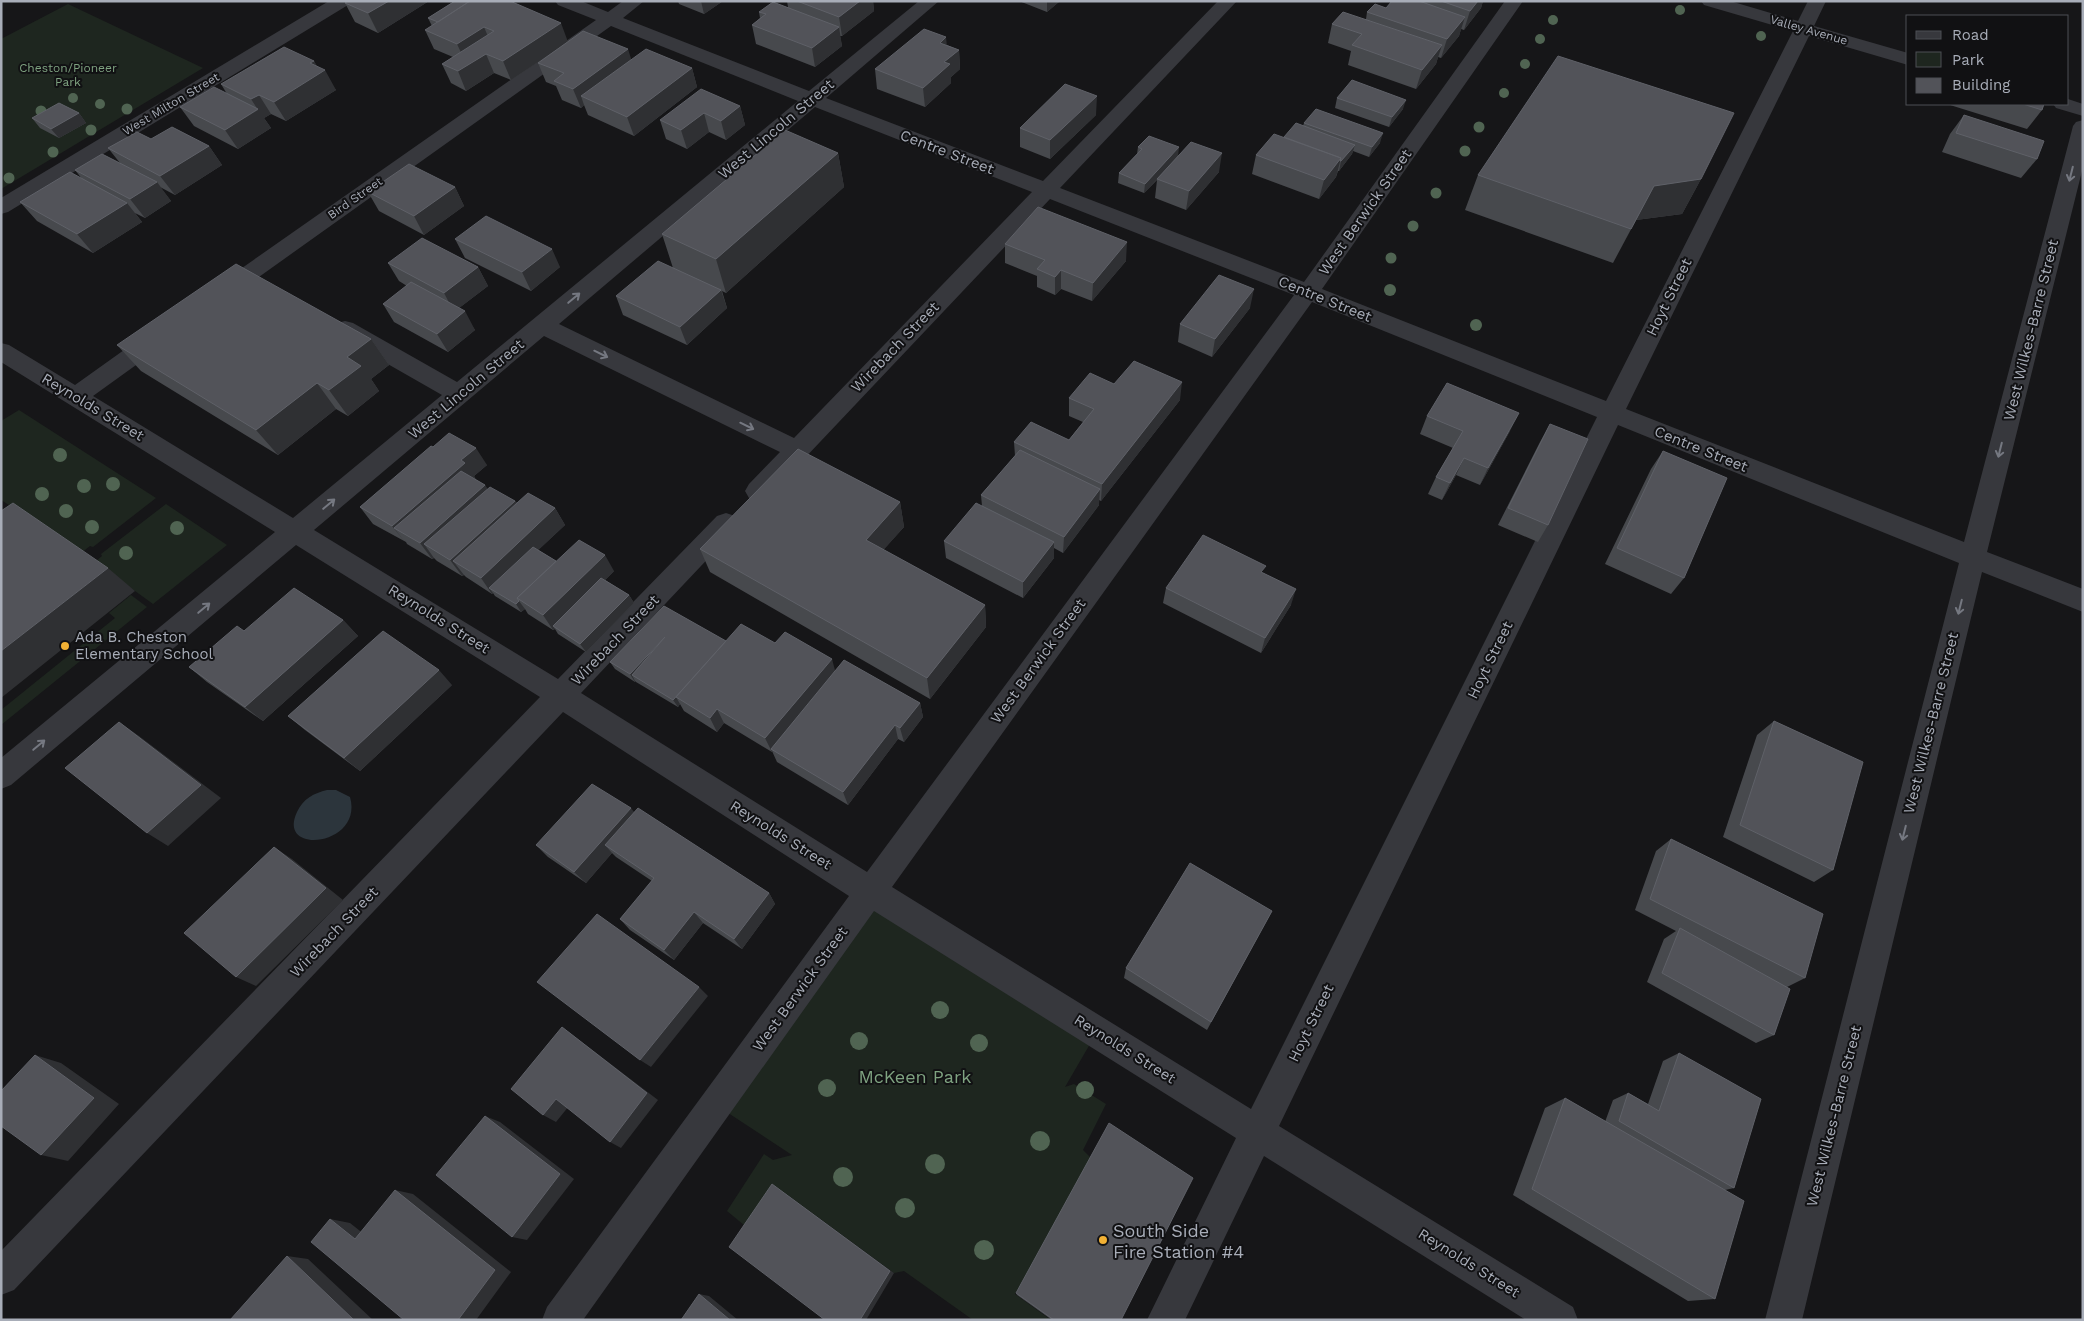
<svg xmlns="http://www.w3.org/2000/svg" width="2084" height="1321" viewBox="0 0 2084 1321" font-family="'Work Sans',sans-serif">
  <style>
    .green { fill: #1e261f }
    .water { fill: #2c353c }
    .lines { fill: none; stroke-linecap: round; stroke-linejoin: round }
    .minor { fill: #37383d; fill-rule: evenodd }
    .tree { fill: #506452 }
    .wall { fill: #47494d }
    .shaded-wall { fill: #2f3033 }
    .building { fill: #525359; stroke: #5f6168 }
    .oneway { stroke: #757881 }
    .poi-dot { fill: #f2b134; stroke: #111113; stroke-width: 2 }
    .labels { text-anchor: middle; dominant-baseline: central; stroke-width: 4; stroke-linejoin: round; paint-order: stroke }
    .far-street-label { font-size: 12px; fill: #a8adb8; stroke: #111113 }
    .far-park-label { font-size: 12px; fill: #7fa381; stroke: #111113 }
    .street-label { font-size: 15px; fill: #a8adb8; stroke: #111113 }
    .poi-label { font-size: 15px; fill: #a8adb8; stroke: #111113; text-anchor: start }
    .near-park-label { font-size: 18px; fill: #7fa381; stroke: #111113 }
    .near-poi-label { font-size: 18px; fill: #a8adb8; stroke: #111113; text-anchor: start }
  </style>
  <rect width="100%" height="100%" fill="#161618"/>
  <path class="green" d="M68,4l135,64 -202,121v-150z
    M19,410l137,88 -63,49 -3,-1 -9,7 -80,-42 8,-6 -8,-5v-79z
    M166,504l61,41 -74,59 -58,-42 7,-6 -1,-2z
    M131,595l16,12 -146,118v-15l114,-92 -6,-5z
    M871,892l226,140 -32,55 9,-3 32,20 -23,46 9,9 -77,135 36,26h-78l-69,-49 -10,2 -115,-84 -29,41 -23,-19 37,-57 9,6 19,-5 -76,-50z"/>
  <path class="water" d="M327,790h9l14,7c14,49 -74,59 -53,15 6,-13 17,-19 30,-22z"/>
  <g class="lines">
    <path class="minor" d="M329,1h22l-3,4 -340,207 -7,2v-16z
      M555,1h26l27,11 15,-11h21l-21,17 186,73 110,-90h20l-113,97 217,83 175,-180h19l-177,187 244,94 201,-281h18l-201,288 284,112 187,-370 -89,-26 -3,-4h29l68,20 10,-20h18l-12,25 94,27v12l-99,-29 -183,373 338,133 109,-416 3,-4 7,-2v47l-96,385 96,37v23l-101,-40 -180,748h-37l194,-757 -341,-138 -339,701 294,181 5,13h-52l-262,-164 -79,164h-38l89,-182 -362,-227 -291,409h-41l5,-13 302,-411 -286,-184 -549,578 -13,5v-44l539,-554 -244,-152 -285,240 -10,4v-31l274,-226 -274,-170v-19l8,2 66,40 77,-55 8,-2 8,2 3,6 -3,6 -75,54 200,122 149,-123 -105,-60 -3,-6 3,-6 8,-2 8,2 104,59 341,-281 -187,-75 -383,273 -8,3 -8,-3 -3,-5 3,-5 384,-269 -38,-15zM815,107l217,85 -238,246 -235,-114zM1050,199l244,96 -427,577 -286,-179 154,-163 4,-7 -4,-7 -9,-3 -9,3 -159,163 -244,-149 230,-194 236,116 -31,32 -4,7 4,7 9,3 9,-3zM1312,302l285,115 -346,692 -359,-222z
      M2068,99l15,5v12l-27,-8 -3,-4h15z"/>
  </g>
  <g class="tree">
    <circle cx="1680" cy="10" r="5"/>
    <circle cx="1553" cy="20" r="5"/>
    <circle cx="1761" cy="36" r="5"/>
    <circle cx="1540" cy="39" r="5"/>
    <circle cx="1525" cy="64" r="5"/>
    <circle cx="1504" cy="93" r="5"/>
    <circle cx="73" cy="98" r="5"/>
    <circle cx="100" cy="104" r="5"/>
    <circle cx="127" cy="109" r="5.5"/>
    <circle cx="41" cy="111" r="5.5"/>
    <circle cx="1479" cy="127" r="5.5"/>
    <circle cx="91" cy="130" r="5.5"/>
    <circle cx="1465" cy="151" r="5.5"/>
    <circle cx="53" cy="152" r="5.5"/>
    <circle cx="9" cy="178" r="5.5"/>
    <circle cx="1436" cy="193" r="5.5"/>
    <circle cx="1413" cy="226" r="5.5"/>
    <circle cx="1391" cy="258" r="5.5"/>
    <circle cx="1390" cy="290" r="6"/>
    <circle cx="1476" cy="325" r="6"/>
    <circle cx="60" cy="455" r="7"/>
    <circle cx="113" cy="484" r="7"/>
    <circle cx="84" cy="486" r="7"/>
    <circle cx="42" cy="494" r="7"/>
    <circle cx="66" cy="511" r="7"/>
    <circle cx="92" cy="527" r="7"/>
    <circle cx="177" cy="528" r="7"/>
    <circle cx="126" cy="553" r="7"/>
    <circle cx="940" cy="1010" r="9"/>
    <circle cx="859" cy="1041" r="9"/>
    <circle cx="979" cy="1043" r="9"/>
    <circle cx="827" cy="1088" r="9"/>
    <circle cx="1085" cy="1090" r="9"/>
    <circle cx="1040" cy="1141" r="10"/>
    <circle cx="935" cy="1164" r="10"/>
    <circle cx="843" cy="1177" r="10"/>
    <circle cx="905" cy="1208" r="10"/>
    <circle cx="984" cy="1250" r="10"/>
  </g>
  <path class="wall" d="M429,1l-51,32 -23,-11 -10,-19z
    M455,1l113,40 64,19 60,8 5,19 -63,49 -46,-21 -4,-10 -3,3 -19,-8 -6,-14 -10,-4 -8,-19 22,-16 -49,33 -17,-7 -28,18 -15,-8 -9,-19 11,-7 -19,-8 -9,-19 7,-4 -4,-8z
    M678,1h45l-19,13 -25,-10z
    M787,1h86l1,10 -32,25h-2l2,10 -27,21 -59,-23 -4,-19 8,-7 -1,-6 29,-5z
    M1019,1h41l-13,11z
    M1392,1h91l-2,7 -17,22 -3,-1 -2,7 -18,22 -3,-1 -2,7 -20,25 -68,-24 3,-14 -23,-8 4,-19 34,-5 1,-7 19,-4z
    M947,45l12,5 1,19 -9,8v6l-26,24 -48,-18 -2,-20z
    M314,61l3,6 19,23 -50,31 -15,-7 -7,4 7,10 -33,21 -44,-23 -14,-19 47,-13 -6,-10z
    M1337,98l66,11 -14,18 -54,-19z
    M1950,104h94l-2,6 -15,19 -77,-24z
    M740,106l5,19 -19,15 -17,-8 -22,17 -21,-10 -6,-19z
    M79,113l7,10 -27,15 -19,-10 -8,-10z
    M1096,115l-46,44 -30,-12v-19z
    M1964,115l73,44 -16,19 -79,-26 8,-18z
    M1304,123l76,20 -11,14 -16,-6 -1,3 -13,17h-1l-2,6 -17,22 -67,-25 4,-19 47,-29z
    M151,139l58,7 13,19 -47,30 -15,-8 11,14 -26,17 -10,-5 7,9 -49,31 -56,-32 -17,-19 62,-23 -7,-9 45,-7 -12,-15z
    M1138,147l40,9 41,16 -33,38 -31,-12 2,-18 -13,13 -26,-10 1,-10 18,-19z
    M838,153l6,34 -118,106 -4,-2 5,17 -40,37 -64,-30 -7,-19 57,-28 -11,-34z
    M1478,175l223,4 -19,35 -46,6 -23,43 -148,-53z
    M455,187l9,19 -40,29 -45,-24 -11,-19z
    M455,239l105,28 -29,24 -66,-33z
    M1005,244l121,17 -34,40 -31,-12 -6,6 -18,-8v-11l-32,-13z
    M388,263l90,4 10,19 -29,22 16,22 -27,22 -54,-30 -11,-18 24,-18 -8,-5z
    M1250,308l-38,49 -34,-15 2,-18z
    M371,339l18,26 -18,14 8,12 -31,25 -12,-7 -58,46 -137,-84 -24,-26z
    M1114,384l66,16 -79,101 -2,-1v5l-36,48 -9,-5v10l-31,40 -77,-40 -2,-17 38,-35 -1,-11 34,-39 -1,-14 55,-2 14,-18 -14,-6v-18z
    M1427,416l83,15 -30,54 -24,-10 -14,25 -14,-6 8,-17 17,-29 -33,-14z
    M1550,424l-2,101 -10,17 -40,-17 42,-83z
    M433,447l54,18 -13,11 2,4 9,5 2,4 28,12 2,2 38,5 10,17 -27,25 18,11 58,10 -9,9 24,15 5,8 -48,49 -28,-18 -3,-5 -2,1 -25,-16 -3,-5 -4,3 -26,-16 -2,-3 -1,1 -26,-17 -2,-2 -2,1 -25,-15 -3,-3 -2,1 -25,-15 -1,-2 -33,-18 -13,-17z
    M1663,451l21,127 -13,16 -66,-30 46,-95z
    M900,502l4,25 -21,23 102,55 1,22 -56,72 -220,-127 -10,-23z
    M1264,573l27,32 -30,48 -98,-50 3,-15z
    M343,620l15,16 -95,85 -56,-39 -18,-15 55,-36z
    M726,641l49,2 60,28 85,32 3,14 -19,25 -6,-3 -50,66 -71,-43 -5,-11v1l-48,-29 -7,9 -33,-21 -4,-7 -2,3 -42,-25 -1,-1v1l-20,-13 -5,-7z
    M452,685l-92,86 -55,-41 -17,-14z
    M1774,721l59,149 -19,12 -91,-45 34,-102z
    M634,812l135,81 6,11 -33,45 -39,-26 -29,37 -44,-30 -10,-11 32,-38 -36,-24 -4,-4 -26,30 -38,-26 -12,-12z
    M1671,839l134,139 -18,9 -13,48 -18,8 -109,-61 17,-43 12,-8 -41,-21 21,-59z
    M1272,911l-65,119 -83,-52 2,-10z
    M1679,1053l55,135 -9,2 -10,109 -27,2 -175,-106 32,-87 20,-10 40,24 8,-22 15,-7 20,11 15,-43z
    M1016,1293l105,27h-69l-35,-25z"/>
  <path class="shaded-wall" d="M389,1h40l-51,32 -10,-20z
    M701,1h22l-19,13z
    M860,1h13l1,10 -32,25 -3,-19z
    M1047,1h13l-13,11z
    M1478,1h5l-2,7 -17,22 6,-19z
    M1465,17l-6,19 -18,22 6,-19z
    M561,23l7,19 -57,38 -8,-19z
    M484,27l8,19 -26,17 -9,-19z
    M839,27l3,19 -27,21 -3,-19z
    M946,37l2,19 -8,-13z
    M1442,45l-6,19 -20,25 6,-19z
    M628,49l6,19 -53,28 3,9 -3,3 -8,-19z
    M959,50l1,19 -9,8v6l-26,24 -2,-19 21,-26z
    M486,54l8,19 -28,18 -8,-20z
    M314,61l7,12 4,-3 11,20 -50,31 -12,-19 36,-39z
    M692,68l5,19 -63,49 -7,-19z
    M259,95l12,19 -7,4 7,10 -33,21 -13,-19 33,-20 -7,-11z
    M1097,96l-1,19 -46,44v-19z
    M1406,100l-3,9 -14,18 3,-10z
    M740,106l5,19 -19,15 -5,-19z
    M79,113l7,10 -27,15 -8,-9z
    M704,113l5,19 -22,17 -6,-19z
    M1383,133l-3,10 -11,14 3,-10z
    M1355,145l-3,9 -13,17 2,-10z
    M209,146l13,19 -47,30 -15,-19z
    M1179,147l-1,10 -34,36 1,-9z
    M838,153l6,34 -118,106 -10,-34z
    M1222,153l-3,19 -33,38 3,-19z
    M1341,158l-5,19 -17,22 5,-19z
    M1701,179l-19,35 -46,6 -23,43 41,-77z
    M157,182l14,19 -26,17 -15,-19z
    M455,187l9,19 -40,29 -10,-19z
    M127,203l15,19 -49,31 -16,-19z
    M1127,242l-1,19 -34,40 1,-18z
    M552,249l8,18 -29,24 -9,-19z
    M478,267l10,19 -34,26 -10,-19z
    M1061,270v19l-6,6v-18z
    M1254,289l-4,19 -38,49 3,-18z
    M721,290l6,18 -40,37 -7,-18z
    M465,311l10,19 -27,22 -11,-18z
    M371,339l18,26 -18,14 8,12 -31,25 -19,-26 18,-33z
    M1182,382l-2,18 -79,101 1,-17z
    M317,383l19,26 -58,46 -22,-25z
    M1519,413l-9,18 -30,54 8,-17z
    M476,448l11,17 -13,11 2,4 -82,48 11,14 -13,-16 69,-66z
    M1464,458l-8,17 -14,25 8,-17z
    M485,485l11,17 -72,42 10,14 -2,1 -12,-16z
    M1100,489l-1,16 -36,48 1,-16z
    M515,501l11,17 -73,43 11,14 -2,1 -12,-16z
    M900,502l4,25 -33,37 -5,-24z
    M555,508l10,17 -70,66 -6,-3 4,5 -1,1 -11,-16z
    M1054,542v16l-31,40v-16z
    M605,555l9,16 -58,57 -3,-2 2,3 -2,1 -10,-15z
    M108,568l27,23 -134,107v-47z
    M1296,589l-5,16 -30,48 4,-15z
    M629,595l5,8 -48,49 -6,-8z
    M519,601l6,8 -4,3 -5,-8z
    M985,605l1,22 -56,72 -3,-21z
    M343,620l15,16 -95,85 -18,-14z
    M665,637l-33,38 3,6v1l-5,-8z
    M832,659l4,15 -65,75 1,2v1l-7,-14z
    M439,670l13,15 -92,86 -16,-13z
    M676,697l4,7 -2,3 -5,-7z
    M920,703l3,14 -19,25 -4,-14z
    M717,709l7,14 -7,9 -7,-14z
    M119,722l20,14 82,62 -53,48 -21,-13z
    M895,725l3,14 -50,66 -5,-13z
    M631,808l10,13 -36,24 7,8 -26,30 -12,-11z
    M274,847l18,12 51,41 -87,86 -20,-9z
    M769,893l6,11 -33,45 -8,-10z
    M694,912l9,11 -29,37 -10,-10z
    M699,987l9,9 -57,71 -11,-7z
    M562,1027l12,9 84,64 -37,48 -11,-6z
    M35,1055l26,8 58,41 -51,57 -27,-6z
    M556,1099l13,7 -13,16 -13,-7z
    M485,1116l15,6 74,57 -47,61 -15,-3z
    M772,1184l7,5 115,84 -28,47h-6z
    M395,1190l18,4 98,78 -35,48h-18z
    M330,1219l20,4 24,19 -19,-3z
    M287,1256l21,3 65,61h-19z
    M699,1294l10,2 29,24h-8z"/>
  <path class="building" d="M348,1h41l-21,12 -23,-10z
    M455,1h15l-32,21 -10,-4z
    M470,1h40l51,22 -58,38 -17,-7 -28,17 -16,-7 52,-33 -10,-4 -27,17 -32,-14z
    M797,1h63l-21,16z
    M1392,1h27l46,16 -18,22 -80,-27 8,-8 11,4z
    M1441,1h37l-8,10z
    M773,2l66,25 -27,21 -60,-23 14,-11 -7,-2z
    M1343,12l99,33 -20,25 -70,-25 10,-11 -30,-10z
    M924,29l22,8 -6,6 19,7 -15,12 6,2 -27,24 -48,-19z
    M583,31l45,18 -55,40 -19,-8 10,-8 -26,-10z
    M284,47l30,14 -4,2 15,7 -51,32 -15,-7 -8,4 -30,-15z
    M646,49l46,19 -65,49 -46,-21z
    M1558,56l176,57 -33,66 -47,7 -23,43 -153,-54z
    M1352,80l54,20 -14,17 -55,-19z
    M1065,84l32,12 -47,44 -30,-12z
    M214,87l44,22 -33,21 -45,-23z
    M701,89l39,17 -19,15 -17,-8 -23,17 -21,-10z
    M59,103l20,10 -28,16 -19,-11z
    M2023,104h21l-2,6z
    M1316,109l67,24 -11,14 -68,-24z
    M1964,115l80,26 -7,18 -81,-26z
    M1296,123l59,22 -14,16h-1l1,-3 -57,-21z
    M172,127l37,19 -49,30 -52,-28 29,-16 14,7z
    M785,130l53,23 -122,106 -54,-25z
    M1274,134l67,24 -17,22 -68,-25z
    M1149,136l30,11 -34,37 -26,-11 23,-24 -4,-2z
    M1191,142l31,11 -33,38 -32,-12z
    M102,154l55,28 -27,17 -55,-29z
    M409,164l46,23 -41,29 -46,-24z
    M70,172l57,31 -50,31 -57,-32z
    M1038,207l89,35 -34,41 -32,-13 -6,7 -18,-8 8,-9 -40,-16z
    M486,216l66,33 -30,23 -67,-33z
    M422,238l56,29 -34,26 -56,-30z
    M658,261l63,29 -41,37 -64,-31z
    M236,264l135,75 -24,18 14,9 -32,24 -12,-7 -61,47 -139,-85z
    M1219,275l35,14 -39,50 -35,-15z
    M411,282l54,29 -28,23 -54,-30z
    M1134,361l48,21 -80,102 -88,-42 17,-20 38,18 25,-31 -25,-11 21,-25 24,11z
    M1447,383l72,30 -31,55 -24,-10 -14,25 -14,-6 27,-46 -36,-15z
    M1550,424l38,15 -40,86 -40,-17z
    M449,433l27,15 -15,12 4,3 -73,63 -32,-19 71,-61 2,1z
    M798,449l102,53 -34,38 119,65 -58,73 -227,-129z
    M1020,450l80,39 -36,48 -83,-42z
    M1663,451l64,27 -43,100 -67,-30z
    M461,471l24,14 -65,58 -26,-15z
    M490,487l25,14 -65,59 -26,-16z
    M528,493l27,15 -74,70 -28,-17z
    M13,503l95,65 -107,83v-140z
    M976,503l78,39 -31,40 -79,-41z
    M1203,535l63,31 -5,6 35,17 -31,49 -99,-50z
    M579,540l26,15 -62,60 -26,-17z
    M533,547l23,14 -39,37 2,3 -3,3 -27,-16z
    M601,578l28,17 -49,49 -27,-18z
    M294,588l49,32 -98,87 -56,-40 48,-41 7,5z
    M664,606l62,35 -53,59 -41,-25 33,-38 -35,37 -20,-12z
    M741,624l34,19 10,-11 47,27 -67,79 -48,-29 -7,9 -34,-21z
    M383,631l56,39 -95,88 -56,-42z
    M844,660l76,43 -20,25 -5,-3 -52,67 -72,-43z
    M1774,721l89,41 -30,108 -93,-45z
    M119,722l82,63 -54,48 -82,-65z
    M592,784l39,24 -57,64 -38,-27z
    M638,808l131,85 -35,46 -40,-27 -30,38 -44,-31 34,-41 -49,-33z
    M1671,839l152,75 -18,64 -155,-79z
    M274,847l52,41 -90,89 -52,-44z
    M1190,863l82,48 -61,111 -85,-54z
    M597,914l102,73 -59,73 -103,-78z
    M1680,928l110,61 -16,46 -112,-62z
    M562,1027l85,66 -37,49 -54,-43 -13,16 -32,-26z
    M1679,1053l82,46 -27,89 -115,-67 9,-28 31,18z
    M35,1055l59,43 -53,57 -40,-29v-35z
    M1565,1098l179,103 -29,98 -183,-110z
    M485,1116l75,58 -48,63 -76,-62z
    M1109,1123l84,55 -72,142h-67l-38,-27z
    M772,1184l118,87 -30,49h-35l-96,-73z
    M395,1190l100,80 -37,50h-54l-93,-78 19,-23 25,20z
    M287,1256l67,64h-124z
    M699,1294l31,26h-49z"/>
  <defs><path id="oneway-shaft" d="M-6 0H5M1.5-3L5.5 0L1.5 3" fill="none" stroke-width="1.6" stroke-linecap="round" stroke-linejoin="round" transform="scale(1.25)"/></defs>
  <g class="oneway">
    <use href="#oneway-shaft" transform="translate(2071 174) rotate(104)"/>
    <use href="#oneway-shaft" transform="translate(574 298) rotate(-40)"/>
    <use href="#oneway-shaft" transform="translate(601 354) rotate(26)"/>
    <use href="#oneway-shaft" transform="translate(747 426) rotate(26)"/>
    <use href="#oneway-shaft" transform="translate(2000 450) rotate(104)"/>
    <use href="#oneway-shaft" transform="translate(329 504) rotate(-40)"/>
    <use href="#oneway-shaft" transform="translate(1960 607) rotate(104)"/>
    <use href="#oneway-shaft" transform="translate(204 608) rotate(-40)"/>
    <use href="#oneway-shaft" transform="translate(39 745) rotate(-40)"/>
    <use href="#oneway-shaft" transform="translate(1904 833) rotate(104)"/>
  </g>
  <g class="poi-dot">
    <circle cx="65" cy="646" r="5"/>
    <circle cx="1103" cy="1240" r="5"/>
  </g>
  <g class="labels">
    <g class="far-street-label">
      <text transform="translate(1809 30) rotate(16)">Valley Avenue</text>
      <text transform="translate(171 104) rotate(-31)">West Milton Street</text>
      <text transform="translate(355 198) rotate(-35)">Bird Street</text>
    </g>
    <g class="far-park-label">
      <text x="68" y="68">Cheston/Pioneer<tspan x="68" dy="14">Park</tspan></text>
    </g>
    <g class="street-label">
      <text transform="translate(776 129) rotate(-40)">West Lincoln Street</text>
      <text transform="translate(947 152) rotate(21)">Centre Street</text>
      <text transform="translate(1365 212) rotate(-55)">West Berwick Street</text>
      <text transform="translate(1669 297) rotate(-64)">Hoyt Street</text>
      <text transform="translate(1325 299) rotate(22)">Centre Street</text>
      <text transform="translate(2031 330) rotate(-76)">West Wilkes-Barre Street</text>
      <text transform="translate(895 347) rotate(-46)">Wirebach Street</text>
      <text transform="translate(466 389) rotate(-40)">West Lincoln Street</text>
      <text transform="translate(93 407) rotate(31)">Reynolds Street</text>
      <text transform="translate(1701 449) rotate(22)">Centre Street</text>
      <text transform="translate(439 619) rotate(32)">Reynolds Street</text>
      <text transform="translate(615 640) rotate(-46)">Wirebach Street</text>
      <text transform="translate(1490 660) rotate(-64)">Hoyt Street</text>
      <text transform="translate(1038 661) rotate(-54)">West Berwick Street</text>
      <text transform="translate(1931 723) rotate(-76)">West Wilkes-Barre Street</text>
      <text transform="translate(781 835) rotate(32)">Reynolds Street</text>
      <text transform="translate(334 932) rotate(-46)">Wirebach Street</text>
      <text transform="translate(800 989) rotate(-54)">West Berwick Street</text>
      <text transform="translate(1311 1023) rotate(-64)">Hoyt Street</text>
      <text transform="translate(1125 1049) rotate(32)">Reynolds Street</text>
      <text transform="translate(1834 1116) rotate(-76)">West Wilkes-Barre Street</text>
      <text transform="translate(1469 1263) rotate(32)">Reynolds Street</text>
    </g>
    <g class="poi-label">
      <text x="75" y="637">Ada B. Cheston<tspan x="75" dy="17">Elementary School</tspan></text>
    </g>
    <g class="near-park-label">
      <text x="915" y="1076">McKeen Park</text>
    </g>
    <g class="near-poi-label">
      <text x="1113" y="1230">South Side<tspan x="1113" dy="21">Fire Station #4</tspan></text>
    </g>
  </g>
  <rect width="2084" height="1321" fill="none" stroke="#a8adb8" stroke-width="5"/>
  <rect x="1906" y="15" width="162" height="90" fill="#111113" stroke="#4d4f55"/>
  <rect x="1916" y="31" width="25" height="8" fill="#37383d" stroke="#4d4f55"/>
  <text x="1952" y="40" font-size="15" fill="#a8adb8">Road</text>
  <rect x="1916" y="52" width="25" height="15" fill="#1e261f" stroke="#4d4f55"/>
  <text x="1952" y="65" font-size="15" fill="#a8adb8">Park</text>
  <rect x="1916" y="78" width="25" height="15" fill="#525359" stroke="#4d4f55"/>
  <text x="1952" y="90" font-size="15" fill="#a8adb8">Building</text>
</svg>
